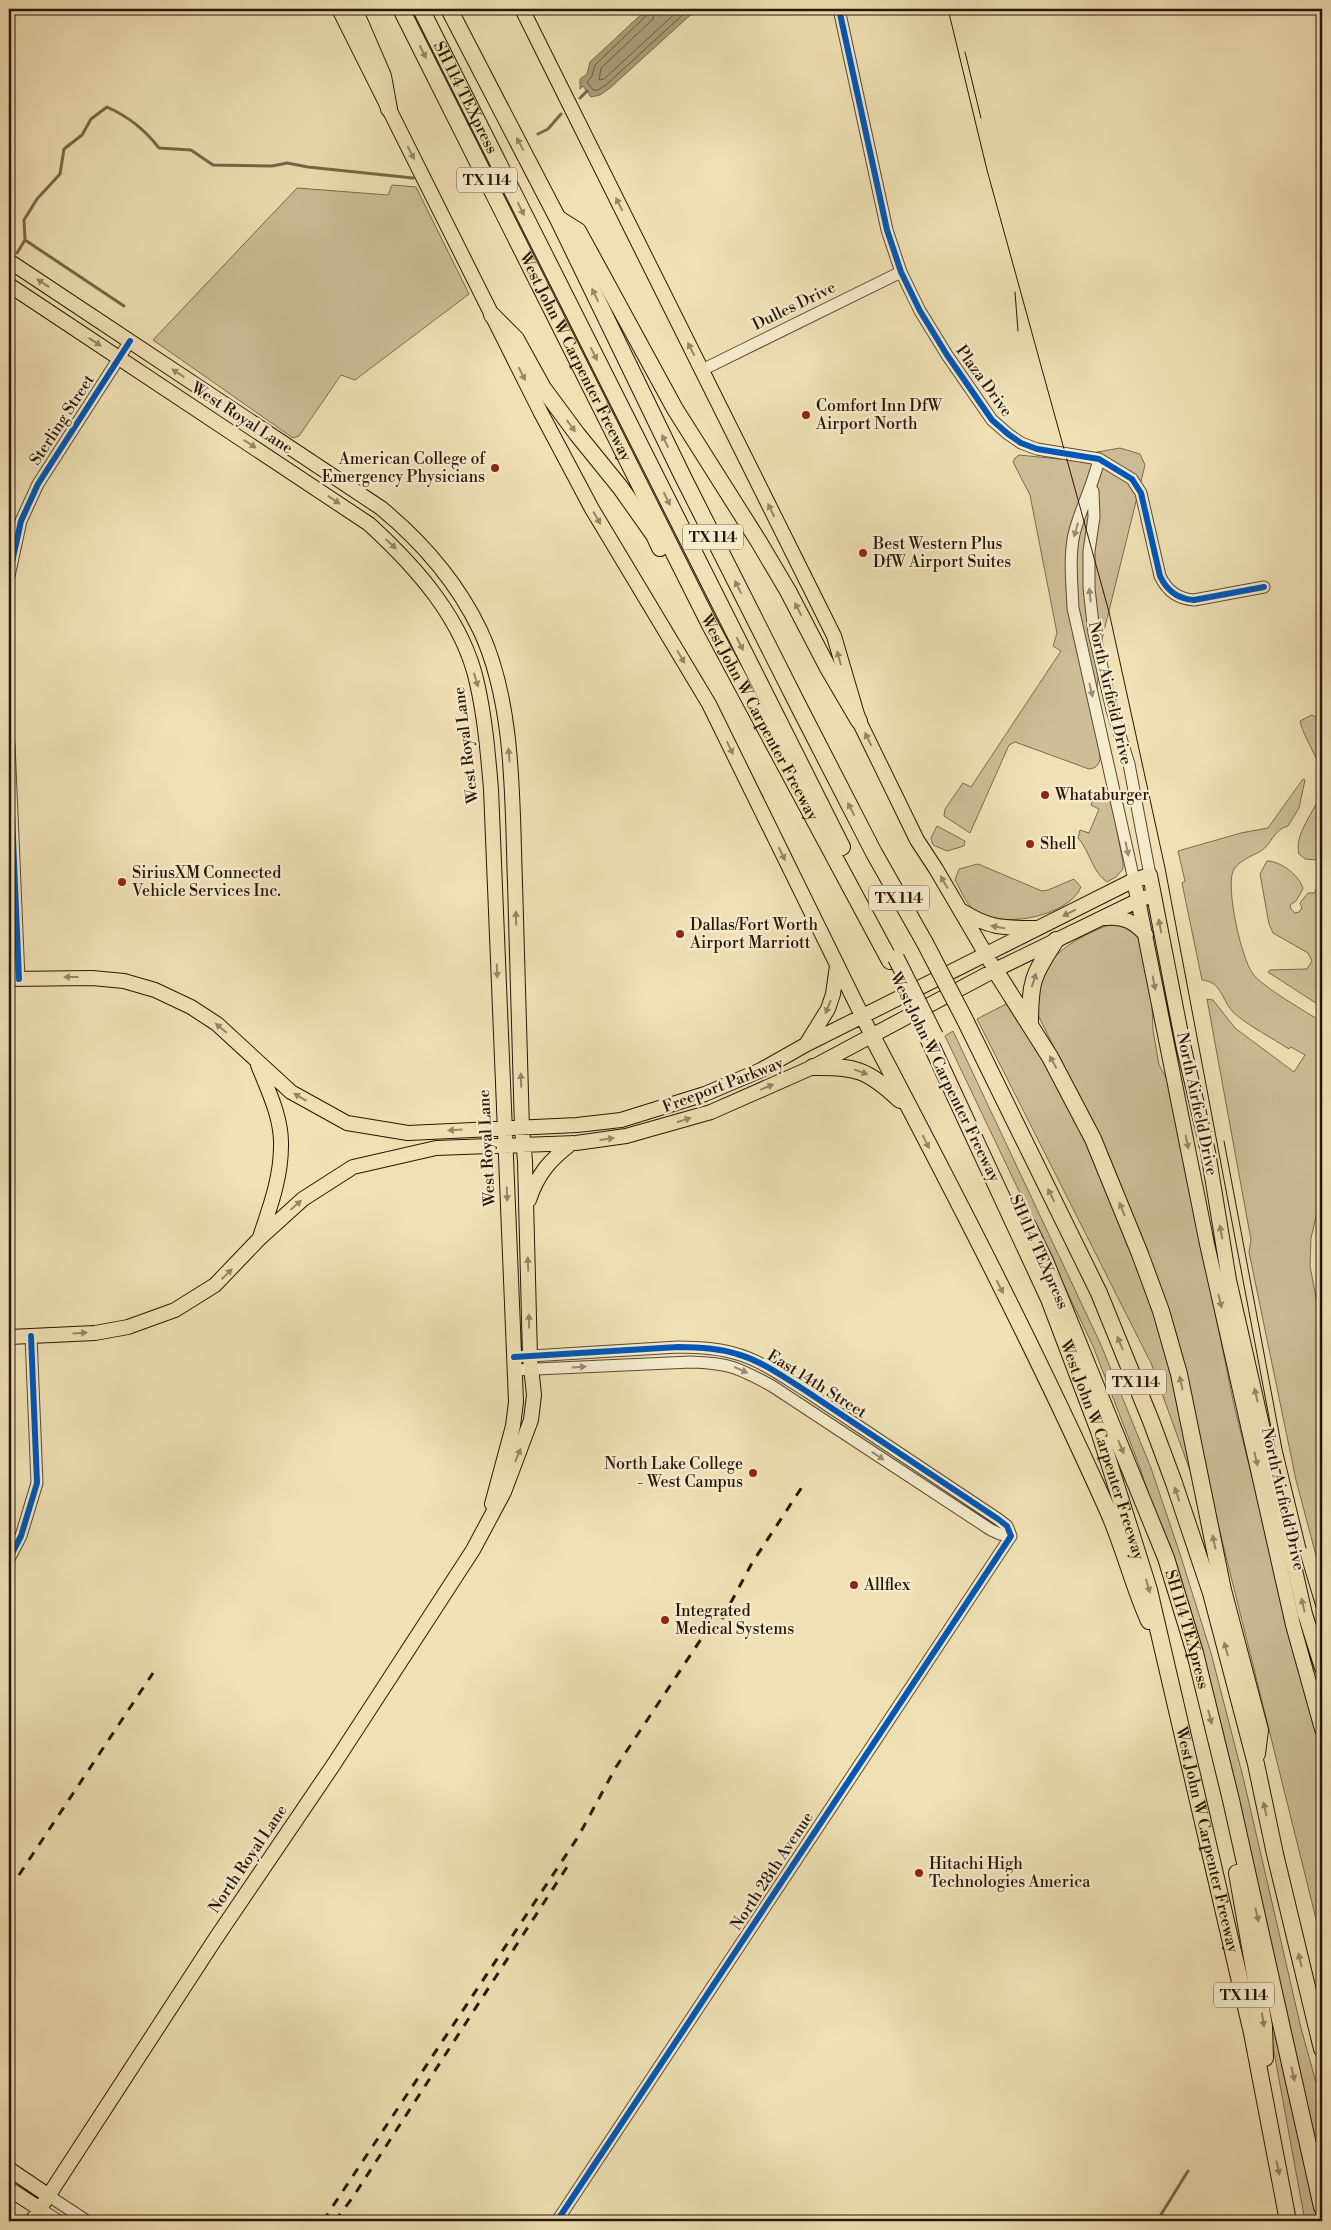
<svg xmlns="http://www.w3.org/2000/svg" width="1331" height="2230" viewBox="0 0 1331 2230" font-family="'Libre Bodoni',serif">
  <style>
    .green { fill: #cebe97; stroke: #7c6a4f }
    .water { fill: #ac9c79; stroke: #78664b }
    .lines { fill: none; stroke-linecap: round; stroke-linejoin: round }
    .shore { stroke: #6a5840; stroke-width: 1 }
    .stream { stroke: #78664b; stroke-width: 3 }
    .minor-casing { stroke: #5b4832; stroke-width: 13 }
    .major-casing { stroke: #291507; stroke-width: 16 }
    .highway-casing { stroke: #291507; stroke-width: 18 }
    .minor { stroke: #f5ecce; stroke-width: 11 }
    .major { stroke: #f0e1b4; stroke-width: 14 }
    .highway { stroke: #f0e1b4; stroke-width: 16 }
    .tram { stroke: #291507; stroke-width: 1 }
    .rail { stroke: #291507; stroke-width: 3; stroke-dasharray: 9 9; stroke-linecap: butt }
    .highway-bridge-casing { stroke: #291507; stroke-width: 18; stroke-linecap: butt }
    .highway-bridge { stroke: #f0e1b4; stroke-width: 16 }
    .cycleway-casing { stroke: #f5ecce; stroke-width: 9 }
    .cycleway { stroke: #0057b8; stroke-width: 6 }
    .oneway { fill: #968566 }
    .oneway2 { fill: #998b74 }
    .poi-dot { fill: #8f2418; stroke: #f5ecce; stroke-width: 2 }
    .labels { text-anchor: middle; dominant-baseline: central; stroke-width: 4.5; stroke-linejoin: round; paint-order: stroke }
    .shield { fill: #f5ecce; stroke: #665643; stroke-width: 1 }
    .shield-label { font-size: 15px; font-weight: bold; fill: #291507 }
    .street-label { font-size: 16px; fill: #291507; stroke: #f5ecce }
    .poi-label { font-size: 16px; fill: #291507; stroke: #f5ecce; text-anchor: start }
  </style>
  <rect width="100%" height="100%" fill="#f0e1b4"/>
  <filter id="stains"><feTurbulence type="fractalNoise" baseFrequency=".004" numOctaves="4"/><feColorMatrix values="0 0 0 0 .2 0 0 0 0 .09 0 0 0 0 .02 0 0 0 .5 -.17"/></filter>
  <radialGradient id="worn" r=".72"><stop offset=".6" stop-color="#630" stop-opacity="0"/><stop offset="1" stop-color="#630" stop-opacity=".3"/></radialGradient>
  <path class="green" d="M392,185l24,2 53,107 -114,86 -14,-5 -42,61 -6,2 -140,-98 144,-152 91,7z
    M1120,448l20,6 5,11 -43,174 -6,59 4,61c-2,7 -4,9 -11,10l-74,-27 -6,3 -39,88 -26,-17 1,-7 18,-26 8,4 90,-136 -8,-5 4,-13 -27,-138 -17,-33 2,-4 4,-3 40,4z
    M1312,715l10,5v130l-6,10 -11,-1 -6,-5c-6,-24 22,-46 23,-70 1,-22 -17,-42 -22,-63z
    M1303,779l2,1 -6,28 -11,18c-14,3 -17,19 -27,25 -9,5 -23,10 -28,20 -7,18 8,87 20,103 8,12 55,39 69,48v179l-5,12 -6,25 -1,28 12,64v248l-26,-98 -47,-228 2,-12 -44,-241 6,1 22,28 59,44 11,-17 -14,-8 -2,2c-14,-9 -45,-26 -56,-37 -12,-13 -11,-30 -31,-32l-20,-97 3,-2 -7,-30 63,-18 27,-5z
    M1096,792l12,3 3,4 12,64v6l-7,8 -9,5c-15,-10 -17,-31 -29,-44l2,-8 9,3 10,-24 -8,-4z
    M937,826l28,15 -1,5 -17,5 -14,-6 -2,-7z
    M1267,861c14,0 33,15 36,28l-7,12 -6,4 1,4 4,4 4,-1 3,-4 -2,-5 8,-10h6l4,-6 4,1v119l-54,-35 2,-2 37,-1 5,-8 -4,-8 -35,-20 -4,-9 -9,-50z
    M978,864l64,27 6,-1 26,-11 7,8c-12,30 -87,45 -110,20 -7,-7 -11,-19 -16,-27l4,-11z
    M1114,923l22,6 5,14 11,60 1,27 6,35 9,16 66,324 51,204 37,138v196l-108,-435 -38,-176 -60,-159 -78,-158c0,-9 -1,-20 1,-28 6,-35 45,-53 75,-64z
    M1010,1002l37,62 36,68 81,202 29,145 -42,-116 -174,-344z
    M953,1031l148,314 50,123 30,89 30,96 32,124 58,251 21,76v86l-137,-584 -46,-141 -46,-119 -148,-310z
    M1258,1965l18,65 41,191h-12z"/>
  <path class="water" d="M647,9h50l-87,79 -10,7 -9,2 -8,-11 -3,3v-10l7,-5 3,-12z"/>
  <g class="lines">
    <path class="shore" d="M650,9l-2,5 -53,51 -3,11 -5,6 6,8h5l9,-6 82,-75
      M656,9l-3,10 -52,49 -2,12 5,-1 76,-70"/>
    <path class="stream" d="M580,98l7,-7
      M538,134l10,-5 13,-15
      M25,240l99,66
      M17,253l8,-13 -1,-20 13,-21 23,-25 4,-25 18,-14 9,-16 16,-12c22,10 37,22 52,41l32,2 22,15 59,1 15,-3 21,4 105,11
      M1157,2221l31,-50"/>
    <g class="minor-casing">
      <path id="minor" d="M839,9l48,221 14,42 19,39 27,44 45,65 16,14 13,9 16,6 62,10 33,20 9,14 19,83c7,15 18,23 34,24l70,-13
        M702,370l199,-98
        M1099,459c-6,26 -19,51 -25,75 -5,23 -2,50 -1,74l61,272
        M1093,491l1,26 -5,34v37l5,45 18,77 17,54 21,111
        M9,576l12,-55 17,-37 92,-143
        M9,744l10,235
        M514,1357l164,-10c20,0 40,1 59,7 25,7 48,24 69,37l192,128 9,7 4,10
        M515,1370l176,-8c38,1 48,6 81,24l219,144 9,4 11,2
        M9,1559l12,-23 16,-53 -6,-147
        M49,2196l38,25
        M40,2209l19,12
        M557,2221l454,-685"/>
    </g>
    <g class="major-casing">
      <path id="major" d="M339,9l201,402 52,98 117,195 163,332
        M522,9l312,627 25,85 58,119 19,29 55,94
        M9,261l372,247c40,33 76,74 99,122 35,74 32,173 35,253 2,82 4,164 7,246l3,32 5,196 4,38 -3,25 -27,72 -31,58 -139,214 -120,177 -182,280
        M9,285l360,239c47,43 94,95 108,159 8,35 11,71 14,106l25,613 -3,24 -21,78
        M1134,880l73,364 86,381 29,104
        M962,911c29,18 42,17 75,17
        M1106,918c18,-2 28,4 40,17
        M9,979l83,-1 32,3 31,9 36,17 26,17 74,68 56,31 61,10 169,-8 44,-5 84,-26 56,-24 46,-26 327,-164 16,-5 33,169 25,108 21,128 76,334 17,54
        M807,1043l21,-34 5,-15 4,-28
        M258,1065c10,25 24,53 23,81 0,32 -11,61 -21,91
        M529,1200c9,-27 21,-40 43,-57
        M9,1337l86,-4 33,-6 47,-17 40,-25 45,-47 43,-39 50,-32 83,-19 140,-5 50,-7 85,-24 102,-45 182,-97 144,-70 14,-5
        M9,2169l40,27
        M9,2189l31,20"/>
    </g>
    <g class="highway-casing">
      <g id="highway">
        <path d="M354,9l29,67 6,33"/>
        <path id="s1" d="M401,9l309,616 180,336"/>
        <path id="s2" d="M421,9l421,838"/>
        <path d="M449,9l109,210 125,258 116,230 75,146 51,90"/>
        <path d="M559,219l19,12 97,178 84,133 29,49 40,77 31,53"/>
        <path d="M492,315l24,24 27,49 34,46 43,53 34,48 6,13"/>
        <path d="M995,970l55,87 43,82 47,115 21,57 18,63 44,216 37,140 -3,24"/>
        <path d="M965,1020l134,273 52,128 23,62 37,110 45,171 19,90 47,195"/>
        <path d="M1030,1025c0,-43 2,-49 26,-85"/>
        <path d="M872,1036c82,156 164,314 236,475 16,36 25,75 41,110"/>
        <path id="s3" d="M928,1038l121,261 50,132 50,159 103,443 36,188"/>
        <path d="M813,1067c43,-1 55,3 87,33"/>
        <path id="s4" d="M1028,1226l17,35 121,297 29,95 36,147 91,407"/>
        <path d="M1237,1873l27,153 1,32"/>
      </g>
    </g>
    <use href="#minor" class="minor"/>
    <use href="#major" class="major"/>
    <use href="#highway" class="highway"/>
    <path class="tram" d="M948,9l39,161 122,442 56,256 110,581 16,75 31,103
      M965,52l16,66
      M1015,292l3,39
      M1224,1141l58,308 24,99"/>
    <path class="rail" d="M722,1619l30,-56 50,-76
      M9,1890l144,-217
      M323,2221l255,-384 38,-70 105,-158
      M335,2221l18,-24 214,-330"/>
    <g class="highway-bridge-casing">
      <path id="highway-bridge" d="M925,943l40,77
        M896,958l39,78"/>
    </g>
    <use href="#highway-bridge" class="highway-bridge"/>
    <g class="cycleway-casing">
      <path id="cycleway" d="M839,9l48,221 14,42 19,39 27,44 45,65 16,14 13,9 16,6 62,10 33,20 9,14 19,83c7,15 18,23 34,24l70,-13
        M9,576l12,-55 17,-37 92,-143
        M9,744l10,235
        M514,1357l164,-10c20,0 40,1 59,7 25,7 48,24 69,37l192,128 9,7 4,10 -454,685
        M9,1559l12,-23 16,-53 -6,-147"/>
    </g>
    <use href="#cycleway" class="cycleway"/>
  </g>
  <defs><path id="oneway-solid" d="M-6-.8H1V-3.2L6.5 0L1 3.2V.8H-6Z" transform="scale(1.25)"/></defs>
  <g class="oneway">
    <use href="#oneway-solid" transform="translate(423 52) rotate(63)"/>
    <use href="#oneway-solid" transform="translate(520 144) rotate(-118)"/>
    <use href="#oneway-solid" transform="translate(411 153) rotate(63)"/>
    <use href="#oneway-solid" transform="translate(619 204) rotate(-117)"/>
    <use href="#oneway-solid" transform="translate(521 209) rotate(63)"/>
    <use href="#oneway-solid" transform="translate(43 283) rotate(-147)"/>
    <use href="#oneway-solid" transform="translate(595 295) rotate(-116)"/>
    <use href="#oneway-solid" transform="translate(95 342) rotate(33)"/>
    <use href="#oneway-solid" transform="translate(691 349) rotate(-117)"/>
    <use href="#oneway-solid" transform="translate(594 354) rotate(63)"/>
    <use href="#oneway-solid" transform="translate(178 373) rotate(-147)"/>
    <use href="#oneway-solid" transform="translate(522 374) rotate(63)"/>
    <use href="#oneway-solid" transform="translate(571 426) rotate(54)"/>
    <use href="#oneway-solid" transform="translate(665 441) rotate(-116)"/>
    <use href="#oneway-solid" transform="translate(250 444) rotate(33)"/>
    <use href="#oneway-solid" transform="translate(667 499) rotate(63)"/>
    <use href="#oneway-solid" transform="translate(334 500) rotate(33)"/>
    <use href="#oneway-solid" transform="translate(771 510) rotate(-116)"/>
    <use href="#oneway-solid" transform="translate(597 518) rotate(59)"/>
    <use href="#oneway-solid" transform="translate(391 544) rotate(43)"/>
    <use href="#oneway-solid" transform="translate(738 587) rotate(-117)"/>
    <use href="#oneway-solid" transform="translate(798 609) rotate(-117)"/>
    <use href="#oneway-solid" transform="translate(740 644) rotate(63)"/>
    <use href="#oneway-solid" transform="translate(681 657) rotate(59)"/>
    <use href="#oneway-solid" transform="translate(839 658) rotate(-105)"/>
    <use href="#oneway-solid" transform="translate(476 680) rotate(74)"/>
    <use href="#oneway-solid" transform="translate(868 739) rotate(-116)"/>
    <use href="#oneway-solid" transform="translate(730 748) rotate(64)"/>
    <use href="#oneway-solid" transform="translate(509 755) rotate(-95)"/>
    <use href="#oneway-solid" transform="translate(851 809) rotate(-117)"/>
    <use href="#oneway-solid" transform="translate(782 854) rotate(64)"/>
    <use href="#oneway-solid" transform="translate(944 882) rotate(-120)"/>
    <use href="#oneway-solid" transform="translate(1069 913) rotate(153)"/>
    <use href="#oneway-solid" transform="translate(516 918) rotate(-92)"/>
    <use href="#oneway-solid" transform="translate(1160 926) rotate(-101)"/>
    <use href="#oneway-solid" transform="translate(998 927) rotate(-169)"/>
    <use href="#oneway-solid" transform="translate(497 971) rotate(88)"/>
    <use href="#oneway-solid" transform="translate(71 977) rotate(-180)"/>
    <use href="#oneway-solid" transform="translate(1034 980) rotate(-72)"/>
    <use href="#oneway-solid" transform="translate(1154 983) rotate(80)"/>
    <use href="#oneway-solid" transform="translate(828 1007) rotate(112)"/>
    <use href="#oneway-solid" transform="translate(221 1028) rotate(-140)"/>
    <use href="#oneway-solid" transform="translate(1053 1062) rotate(-119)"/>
    <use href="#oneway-solid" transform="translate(861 1072) rotate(20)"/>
    <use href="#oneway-solid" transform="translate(521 1080) rotate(-92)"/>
    <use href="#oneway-solid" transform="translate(767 1087) rotate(-22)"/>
    <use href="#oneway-solid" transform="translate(300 1097) rotate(-149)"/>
    <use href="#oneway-solid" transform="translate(684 1120) rotate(-18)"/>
    <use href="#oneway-solid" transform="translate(455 1130) rotate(176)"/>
    <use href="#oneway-solid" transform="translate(607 1139) rotate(-8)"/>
    <use href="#oneway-solid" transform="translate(926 1142) rotate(63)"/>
    <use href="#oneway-solid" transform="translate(1187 1142) rotate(79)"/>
    <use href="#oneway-solid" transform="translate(507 1194) rotate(88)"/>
    <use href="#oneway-solid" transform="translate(1051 1195) rotate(-116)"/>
    <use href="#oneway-solid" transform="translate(296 1205) rotate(-41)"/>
    <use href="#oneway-solid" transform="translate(1122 1209) rotate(-112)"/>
    <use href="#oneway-solid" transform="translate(1221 1232) rotate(-100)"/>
    <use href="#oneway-solid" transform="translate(528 1264) rotate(-92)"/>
    <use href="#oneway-solid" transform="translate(227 1274) rotate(-45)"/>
    <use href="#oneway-solid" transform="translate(1000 1287) rotate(63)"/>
    <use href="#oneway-solid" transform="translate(1220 1301) rotate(77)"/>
    <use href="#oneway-solid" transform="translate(529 1321) rotate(-91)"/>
    <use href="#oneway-solid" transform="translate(80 1333) rotate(-3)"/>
    <use href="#oneway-solid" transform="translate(1120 1343) rotate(-113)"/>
    <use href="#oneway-solid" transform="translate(1181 1383) rotate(-103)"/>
    <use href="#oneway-solid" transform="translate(1256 1395) rotate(-103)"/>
    <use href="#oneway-solid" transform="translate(1121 1447) rotate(68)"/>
    <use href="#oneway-solid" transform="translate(518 1455) rotate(-67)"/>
    <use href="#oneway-solid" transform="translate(1256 1459) rotate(77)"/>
    <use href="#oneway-solid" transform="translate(1177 1494) rotate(-109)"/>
    <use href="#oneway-solid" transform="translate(1214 1542) rotate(-102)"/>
    <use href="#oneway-solid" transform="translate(1148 1586) rotate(74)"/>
    <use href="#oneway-solid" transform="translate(1303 1605) rotate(-103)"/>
    <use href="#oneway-solid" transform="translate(1226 1649) rotate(-105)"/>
    <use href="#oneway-solid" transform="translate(1210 1717) rotate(76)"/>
    <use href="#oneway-solid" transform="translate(1265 1809) rotate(-102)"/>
    <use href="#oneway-solid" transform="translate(1257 1915) rotate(77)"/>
    <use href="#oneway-solid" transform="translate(1300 1960) rotate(-103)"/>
    <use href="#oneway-solid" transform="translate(1263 2020) rotate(81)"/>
    <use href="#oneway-solid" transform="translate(1293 2074) rotate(77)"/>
    <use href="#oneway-solid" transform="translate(1278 2168) rotate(79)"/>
  </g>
  <g class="oneway2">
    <use href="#oneway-solid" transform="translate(1076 530) rotate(106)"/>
    <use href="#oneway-solid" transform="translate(1090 595) rotate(-96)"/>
    <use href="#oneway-solid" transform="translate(1091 690) rotate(77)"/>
    <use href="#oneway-solid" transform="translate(1127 849) rotate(78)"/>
    <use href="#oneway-solid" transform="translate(579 1367) rotate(-3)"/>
    <use href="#oneway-solid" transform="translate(741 1370) rotate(24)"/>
    <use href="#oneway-solid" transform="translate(878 1456) rotate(34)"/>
  </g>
  <g class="poi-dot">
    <circle cx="806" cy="415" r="5"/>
    <circle cx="495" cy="468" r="5"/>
    <circle cx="863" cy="553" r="5"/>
    <circle cx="1045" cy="795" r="5"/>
    <circle cx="1030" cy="844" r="5"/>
    <circle cx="122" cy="882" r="5"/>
    <circle cx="680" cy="934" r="5"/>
    <circle cx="753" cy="1473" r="5"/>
    <circle cx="854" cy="1585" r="5"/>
    <circle cx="665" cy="1620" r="5"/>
    <circle cx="919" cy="1873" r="5"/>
  </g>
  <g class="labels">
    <g class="shield">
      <rect x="457" y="167.5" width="60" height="25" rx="4"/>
      <rect x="683" y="524.5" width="60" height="25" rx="4"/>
      <rect x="869" y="885.5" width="60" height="25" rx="4"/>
      <rect x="1106" y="1369.5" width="60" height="25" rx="4"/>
      <rect x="1214" y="1982.5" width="60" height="25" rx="4"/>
    </g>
    <g class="shield-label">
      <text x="487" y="180">TX 114</text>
      <text x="713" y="537">TX 114</text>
      <text x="899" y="898">TX 114</text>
      <text x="1136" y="1382">TX 114</text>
      <text x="1244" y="1995">TX 114</text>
    </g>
    <g class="street-label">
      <text stroke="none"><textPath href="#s2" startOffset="99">SH 114 TEXpress</textPath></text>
      <text transform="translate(794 306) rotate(-26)">Dulles Drive</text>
      <text stroke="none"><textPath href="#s1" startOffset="389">West John W Carpenter Freeway</textPath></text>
      <text transform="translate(984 381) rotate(54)">Plaza Drive</text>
      <text transform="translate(242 418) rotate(33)">West Royal Lane</text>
      <text transform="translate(62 420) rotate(-57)">Sterling Street</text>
      <text transform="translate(1110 693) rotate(77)">North Airfield Drive</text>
      <text stroke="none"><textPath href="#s1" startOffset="794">West John W Carpenter Freeway</textPath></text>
      <text transform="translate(466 745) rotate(-97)">West Royal Lane</text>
      <text transform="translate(945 1077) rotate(64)">West John W Carpenter Freeway</text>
      <text transform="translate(723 1085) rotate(-21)">Freeport Parkway</text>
      <text transform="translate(1197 1104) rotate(78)">North Airfield Drive</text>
      <text transform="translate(487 1148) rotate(-93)">West Royal Lane</text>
      <text transform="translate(1039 1252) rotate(66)">SH 114 TEXpress</text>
      <text transform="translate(817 1384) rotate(32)">East 14th Street</text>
      <text stroke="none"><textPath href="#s3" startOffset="448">West John W Carpenter Freeway</textPath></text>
      <text transform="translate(1283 1499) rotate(77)">North Airfield Drive</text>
      <text stroke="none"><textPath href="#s4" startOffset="434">SH 114 TEXpress</textPath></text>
      <text stroke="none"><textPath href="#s3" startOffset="852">West John W Carpenter Freeway</textPath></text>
      <text transform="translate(248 1859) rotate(-56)">North Royal Lane</text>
      <text transform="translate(772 1871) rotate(-57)">North 28th Avenue</text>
    </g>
    <g class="poi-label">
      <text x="816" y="406">Comfort Inn DfW<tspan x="816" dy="18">Airport North</tspan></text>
      <text x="485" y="459" text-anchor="end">American College of<tspan x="485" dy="18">Emergency Physicians</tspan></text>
      <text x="873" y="544">Best Western Plus<tspan x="873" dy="18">DfW Airport Suites</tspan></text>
      <text x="1055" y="795">Whataburger</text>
      <text x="1040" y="844">Shell</text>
      <text x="132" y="873">SiriusXM Connected<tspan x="132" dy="18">Vehicle Services Inc.</tspan></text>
      <text x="690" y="925">Dallas/Fort Worth<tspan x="690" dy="18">Airport Marriott</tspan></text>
      <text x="743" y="1464" text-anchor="end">North Lake College<tspan x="743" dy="18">- West Campus</tspan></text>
      <text x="864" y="1585">Allflex</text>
      <text x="675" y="1611">Integrated<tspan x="675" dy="18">Medical Systems</tspan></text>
      <text x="929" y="1864">Hitachi High<tspan x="929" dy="18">Technologies America</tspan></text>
    </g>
  </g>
  <rect width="1331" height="2230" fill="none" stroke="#f0e1b4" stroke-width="30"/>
  <rect x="10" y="10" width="1311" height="2210" fill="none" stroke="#291507" stroke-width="2.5"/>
  <rect x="15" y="15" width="1301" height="2200" fill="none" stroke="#291507"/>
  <rect width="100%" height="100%" filter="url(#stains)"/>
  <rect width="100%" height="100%" fill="url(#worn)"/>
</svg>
